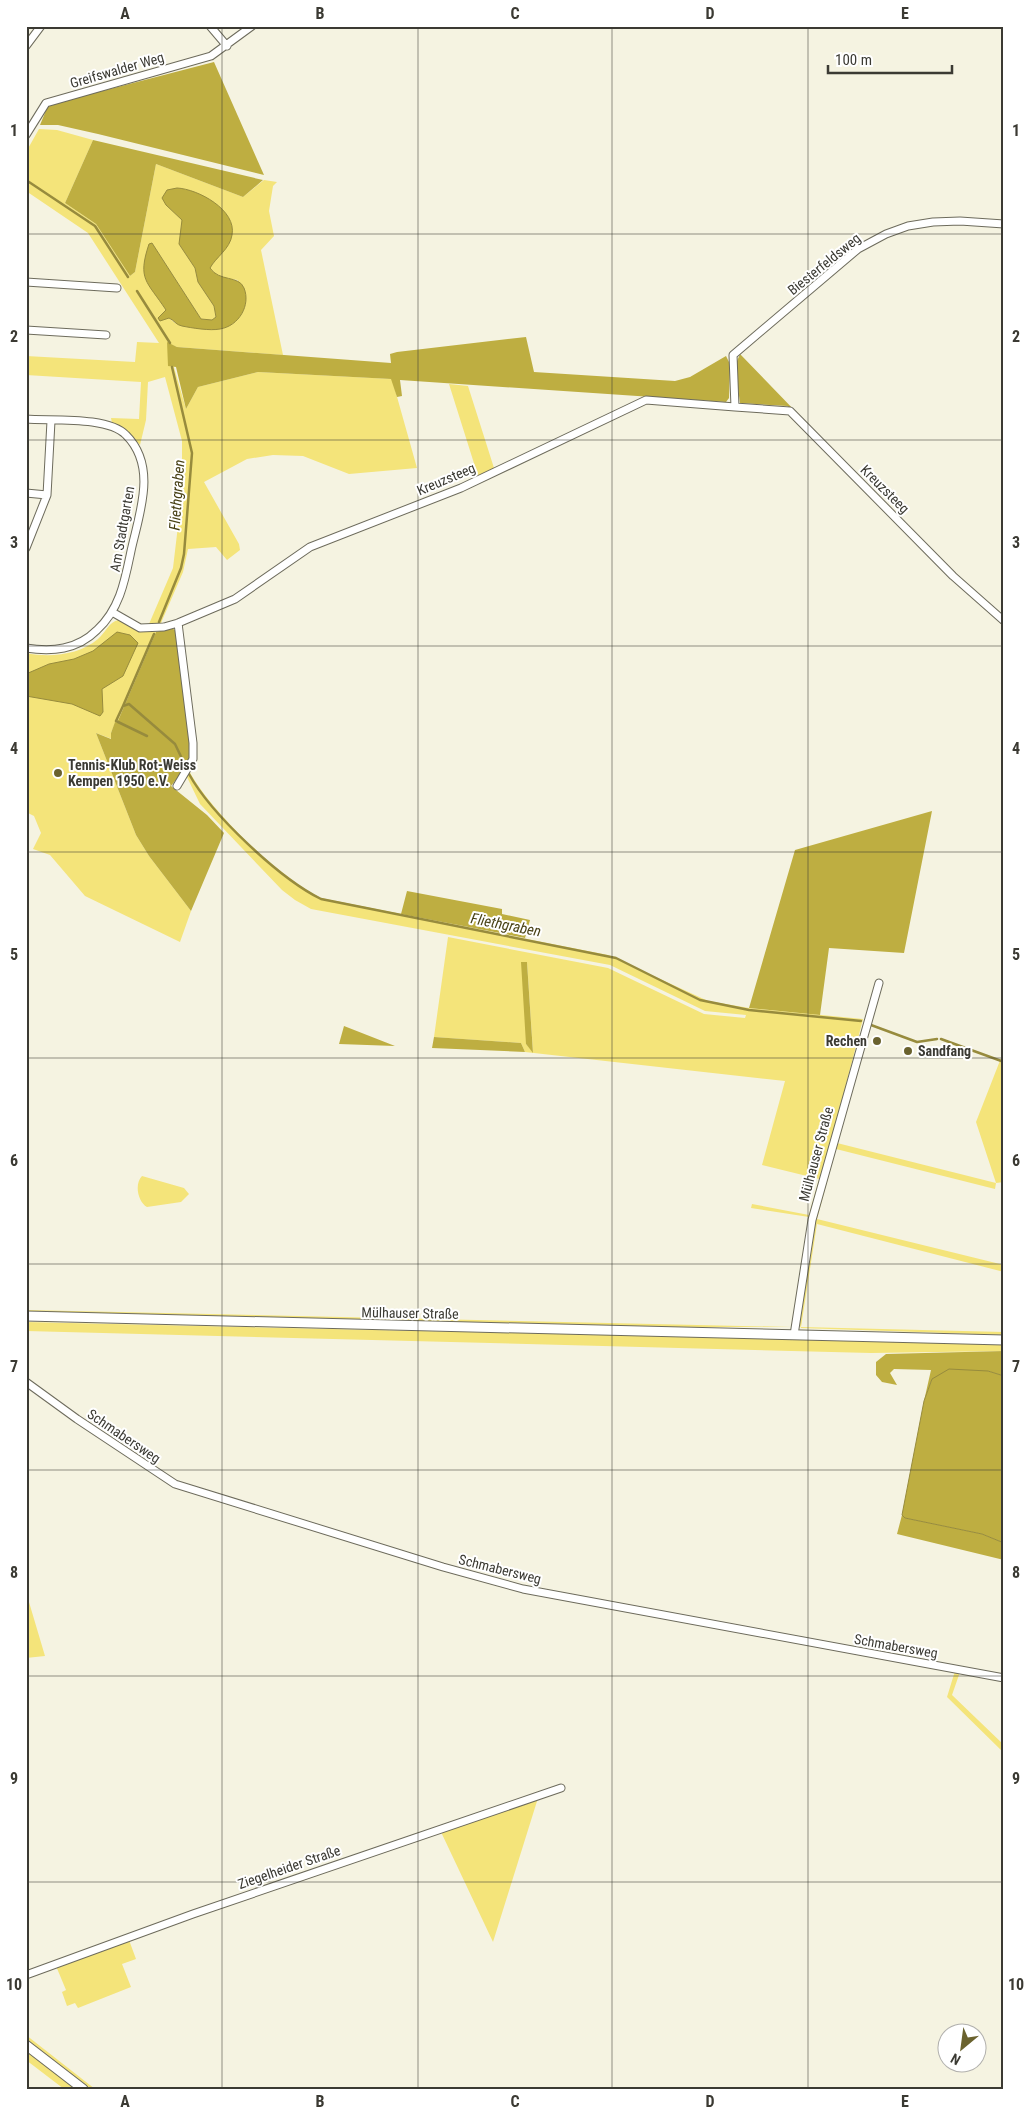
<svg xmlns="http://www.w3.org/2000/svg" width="1030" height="2115" viewBox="0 0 1030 2115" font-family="'Roboto Condensed',sans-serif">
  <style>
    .green { fill: #f4e47a; fill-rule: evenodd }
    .forest { fill: #beae41 }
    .water { fill: #beae41; stroke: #978b3d }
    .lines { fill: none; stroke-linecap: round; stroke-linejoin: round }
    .stream { stroke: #978b3d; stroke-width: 2.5 }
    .minor-casing { stroke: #6d6b5c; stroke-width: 9 }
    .tertiary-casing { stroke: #6d6b5c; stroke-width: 11 }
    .minor { stroke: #fff; stroke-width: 7 }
    .tertiary { stroke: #fff; stroke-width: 9 }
    .grid { fill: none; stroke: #3b3a33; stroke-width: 1; stroke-opacity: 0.55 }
    .poi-dot { fill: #6a622e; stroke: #fff; stroke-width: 2 }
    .labels { text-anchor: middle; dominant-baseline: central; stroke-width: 4; stroke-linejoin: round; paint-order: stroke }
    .street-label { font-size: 14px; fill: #3b3a33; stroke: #fff }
    .poi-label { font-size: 14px; font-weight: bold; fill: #3b3a33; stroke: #fff; text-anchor: start }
    .water-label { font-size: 15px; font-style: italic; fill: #484115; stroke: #fff }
    .neatline { fill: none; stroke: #3b3a33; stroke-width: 2 }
    .grid-label { font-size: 16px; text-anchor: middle; font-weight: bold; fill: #3b3a33 }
  </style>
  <rect width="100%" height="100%" fill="#f5f3e1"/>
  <path class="green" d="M39,129l18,1 36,10 -28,63 31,21 34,52 5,-4 21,-108 87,33 21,-17 13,2 -4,4 -4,25 5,25 -13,14 22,105 -106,-8 -10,-4 19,66 12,-22 60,-15 134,7 25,89 -68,6 -46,-18 -30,-1 -26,4 -43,23 35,62 1,6 -13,10 -11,-13 -28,2 -5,23 -22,51 -12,1 24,-56 9,-76v-51l-17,-64 -17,5 -2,38 -6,25 -14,-15 -14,-7 -1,-5 28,1 2,-37 -115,-7v-19l109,6 2,-20 22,1 -71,-110 -62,-42v-39zM197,194c9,3 14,10 21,16 29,26 6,35 -9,58 8,10 17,11 29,12l-18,49 -45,-6 -6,-5h-11l8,-8 -21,-32 7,-35 49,76 11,1 4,-3 -2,-11 -16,-24 -3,-14 -16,-24 4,-24 -17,-15z
    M449,384l19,2 26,82 -16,8z
    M118,620l24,12h14l-39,91h-2l-4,10 1,6 -16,-6 40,102 13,21 42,55 -11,31 -95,-46 -35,-41 -17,-6 8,-16 -7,-17 -8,-4v-159c24,5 53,2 72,-14 7,-6 11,-17 20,-19z
    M189,771c23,42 90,106 132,127l287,57 100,46 41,7 114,11 -50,193 -4,5 -58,-9 1,-4 57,11 10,-36 -57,-14 23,-84 -260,-29 -4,-9 -87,-6 14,-100 160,31 96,46 41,4 1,-3 -41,-4 -95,-46 -299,-56 -16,-9 -13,-10 -82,-86 -14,-29zM527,962l6,90 -7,-8z
    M1004,1057v125l-8,1 -1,6 -159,-40 -19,70 187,46v7l-187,-48 -16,103 203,5v3l-203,-7 -3,-7 17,-102 22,-76 159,40 -20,-61 25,-64z
    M142,1176l42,12 5,6 -8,8 -34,5c-9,-5 -13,-23 -5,-31z
    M26,1310l765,17h-160l-605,-13z
    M26,1322l978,22v7l-133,2 -845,-22z
    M26,1592l19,64 -19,2z
    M955,1671l5,1 -8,23 52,50v8l-57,-56z
    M538,1798l-45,144 -52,-110z
    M129,1940l7,19 -14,5 9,23 -53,21 -3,-5 -8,3 -5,-14 4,-2 -10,-24z
    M26,2035l69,54h-6l-62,-48z
    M26,2050l51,39h-13l-38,-29z"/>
  <path class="forest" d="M214,62l50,113 -166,-41 -40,-9h-18l7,-17 5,-4z
    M93,140l170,40 -20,17 -87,-33 -21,108 -5,4 -34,-52 -31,-21z
    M526,337l8,35 141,9 15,-4 36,-21 4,8 -1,34 -3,4 -326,-22 2,16 -5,1 -6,-18 -133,-7 -60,15 -12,22 -10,-42 -8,-1 -1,-24 10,5 214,16 -1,-9 7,-2z
    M740,354l58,60 -11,-8 -47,-3 -5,-37z
    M172,628l4,3 15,123 -2,9 -18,23 36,29 17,18 -33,78 -42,-55 -13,-21 -40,-102 15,6v-6l4,-11 2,1 39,-91z
    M932,811l-28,142 -75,-5 -9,67 -71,-7 46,-158z
    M407,891l95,18v5l28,6 -5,18 -124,-24z
    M521,962h6l6,91 -7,-9z
    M344,1026l51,20 -56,-2z
    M434,1037l87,6 4,9 -93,-4z
    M1004,1351v25l-16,-5 -56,8 -8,22 7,-31 -37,-1 -4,4 7,12 -15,-3 -6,-7v-13l10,-8z
    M902,1515l3,3 77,16 22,9v17l-107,-26z"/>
  <path class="water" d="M177,188c21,1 60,22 55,47 -2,14 -16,22 -22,33 9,14 29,7 34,20 7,17 -5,38 -24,41 -10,2 -28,-1 -38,-3 -6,-1 -8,-6 -13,-8l-9,3 -2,-3 8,-8c-19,-29 -29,-30 -17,-66l3,-1 49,76 11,1 4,-3 -2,-11 -16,-24 -3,-14 -16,-24 3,-24 -16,-15 -4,-7 5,-8z
    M117,632l13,3 8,8 -15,33 -21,13 1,23 -3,4 -28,-12 -46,-8v-22l23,-10 25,-5 19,-8z
    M949,1369l39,2 16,5v167l-22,-9 -77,-16 -3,-3 22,-114 8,-22z"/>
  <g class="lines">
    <path class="stream" d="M26,180l69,46 33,51
      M137,291l33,52
      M159,622l22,-54 3,-14 8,-101 -20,-86
      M154,634l-31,72 6,-2 46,40 10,21
      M123,706l-7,15 31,15
      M189,774c22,40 90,104 132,125l295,59 84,42 49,10 112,11
      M871,1025l46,17 20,-3
      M941,1039l63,23"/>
    <g class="minor-casing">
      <path id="minor" d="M210,26l17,20
        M26,46l15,-20
        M26,135l20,-32 165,-47 41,-30
        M26,282l91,6
        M26,330l80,5
        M735,407l55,4 163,165 51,45
        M26,419c26,2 82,-3 100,16 32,32 13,79 5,116 -6,29 -11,58 -34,79 -20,20 -45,22 -71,18
        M26,493l21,2
        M26,548l21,-53 4,-74
        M112,612l28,16 24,-1 14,-4 57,-24 75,-52 151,-59 185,-88 89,7 -2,-52 125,-106 28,-15 22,-8 25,-4 27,-1 44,3
        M177,786l16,-27v-16l-15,-120
        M794,1335l18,-115 67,-237
        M26,1382l51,37 98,65 268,83 80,22 481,89
        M26,1975l167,-61 368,-126"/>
    </g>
    <g class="tertiary-casing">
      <path id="tertiary" d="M26,1316l978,24
        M26,2045l57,44"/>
    </g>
    <use href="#minor" class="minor"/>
    <use href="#tertiary" class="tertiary"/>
  </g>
  <path class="grid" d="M222,26v2063M418,26v2063M612,26v2063M808,26v2063M26,234h978M26,440h978M26,646h978M26,852h978M26,1058h978M26,1264h978M26,1470h978M26,1676h978M26,1882h978"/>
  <g class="poi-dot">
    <circle cx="58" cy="773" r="5"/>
    <circle cx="877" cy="1041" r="5"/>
    <circle cx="908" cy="1051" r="5"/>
  </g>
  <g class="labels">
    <g class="street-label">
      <text transform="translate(117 70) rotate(-16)">Greifswalder Weg</text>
      <text transform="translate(824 264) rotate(-39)">Biesterfeldsweg</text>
      <text transform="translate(446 479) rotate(-23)">Kreuzsteeg</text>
      <text transform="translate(885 489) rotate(45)">Kreuzsteeg</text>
      <text transform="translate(122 529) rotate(-80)">Am Stadtgarten</text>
      <text transform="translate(816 1154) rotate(-75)">Mülhauser Straße</text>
      <text transform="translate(410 1313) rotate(1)">Mülhauser Straße</text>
      <text transform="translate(124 1436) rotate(34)">Schmabersweg</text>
      <text transform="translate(500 1569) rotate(14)">Schmabersweg</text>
      <text transform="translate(896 1646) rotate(10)">Schmabersweg</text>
      <text transform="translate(289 1867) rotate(-19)">Ziegelheider Straße</text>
    </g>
    <g class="poi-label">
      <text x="68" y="765">Tennis-Klub Rot-Weiss<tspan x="68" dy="16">Kempen 1950 e.V.</tspan></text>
      <text x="867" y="1041" text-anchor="end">Rechen</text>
      <text x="918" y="1051">Sandfang</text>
    </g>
    <g class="water-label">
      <text transform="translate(177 495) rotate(-86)">Fliethgraben</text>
      <text transform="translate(506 925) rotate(11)">Fliethgraben</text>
    </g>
  </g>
  <rect width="1030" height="2115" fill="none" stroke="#ffffff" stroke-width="55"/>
  <g transform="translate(962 2048) rotate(209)"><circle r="24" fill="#ffffff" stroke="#b1b0ad"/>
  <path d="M0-4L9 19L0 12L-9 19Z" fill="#6a622e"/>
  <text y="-8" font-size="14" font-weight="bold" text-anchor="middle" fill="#3b3a33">N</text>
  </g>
  <path d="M828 65v8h124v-8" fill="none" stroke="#3b3a33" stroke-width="2.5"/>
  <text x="835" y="65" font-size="15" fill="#3b3a33" stroke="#ffffff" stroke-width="4" paint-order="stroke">100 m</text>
  <rect x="28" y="28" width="974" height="2060" class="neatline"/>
  <g class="grid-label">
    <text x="125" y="19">A</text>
    <text x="320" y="19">B</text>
    <text x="515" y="19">C</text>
    <text x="710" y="19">D</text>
    <text x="905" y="19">E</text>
    <text x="14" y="136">1</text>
    <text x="1016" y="136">1</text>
    <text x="14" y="342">2</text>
    <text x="1016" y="342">2</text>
    <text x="14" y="548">3</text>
    <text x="1016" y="548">3</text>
    <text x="14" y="754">4</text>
    <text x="1016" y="754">4</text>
    <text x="14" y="960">5</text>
    <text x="1016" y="960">5</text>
    <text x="14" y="1166">6</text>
    <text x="1016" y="1166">6</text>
    <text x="14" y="1372">7</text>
    <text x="1016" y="1372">7</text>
    <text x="14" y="1578">8</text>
    <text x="1016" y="1578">8</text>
    <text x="14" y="1784">9</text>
    <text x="1016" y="1784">9</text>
    <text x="14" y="1990">10</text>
    <text x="1016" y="1990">10</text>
    <text x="125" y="2107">A</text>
    <text x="320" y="2107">B</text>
    <text x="515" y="2107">C</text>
    <text x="710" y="2107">D</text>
    <text x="905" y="2107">E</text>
  </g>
</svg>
